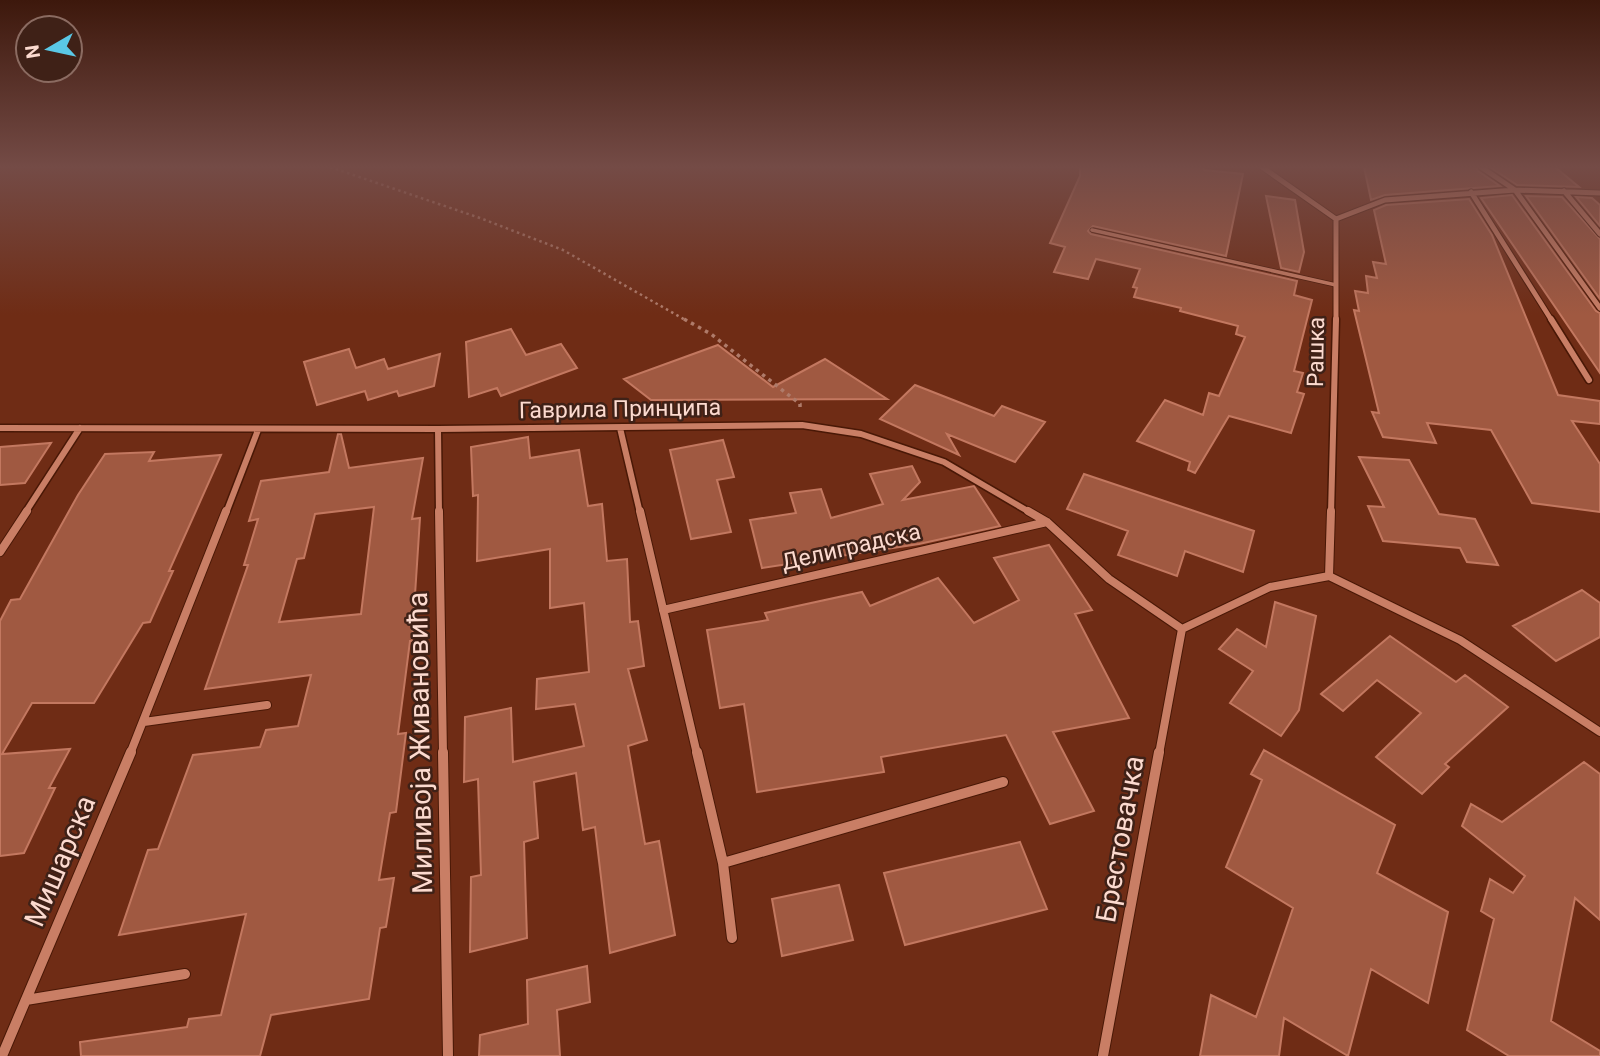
<svg xmlns="http://www.w3.org/2000/svg" width="1600" height="1056" viewBox="0 0 1600 1056" font-family="Roboto,sans-serif">
  <style>
    .building { fill: #a05941; stroke: #c37860; stroke-width: 2; fill-rule: evenodd }
    .lines { fill: none; stroke-linecap: round; stroke-linejoin: round }
    .service-casing { stroke: #491806; stroke-width: 5 }
    .minor-far3-casing { stroke: #491806; stroke-width: 7 }
    .minor-far2-casing { stroke: #491806; stroke-width: 9 }
    .minor-far1-casing { stroke: #491806; stroke-width: 10 }
    .minor-casing { stroke: #491806; stroke-width: 12 }
    .path-far1 { stroke: #af7b6a; stroke-width: 2.5; stroke-dasharray: 2.5 3.5; stroke-linecap: butt }
    .path { stroke: #af7b6a; stroke-width: 3.5; stroke-dasharray: 3.5 4.5; stroke-linecap: butt }
    .service { stroke: #c97e65; stroke-width: 3.5 }
    .minor-far3 { stroke: #c97e65; stroke-width: 5 }
    .minor-far2 { stroke: #c97e65; stroke-width: 6 }
    .minor-far1 { stroke: #c97e65; stroke-width: 8 }
    .minor { stroke: #c97e65; stroke-width: 10 }
    .labels { text-anchor: middle; dominant-baseline: central; stroke-width: 5; stroke-linejoin: round; paint-order: stroke }
    .street-label { font-size: 23px; fill: #fcdacf; stroke: #3f2117 }
    .near-street-label { font-size: 28px; fill: #fcdacf; stroke: #3f2117 }
  </style>
  <rect width="100%" height="100%" fill="#6f2c15"/>
  <path class="building" d="M1080,167h123l1,3 39,4 -17,82 -133,-30 -5,5 3,3 206,47 -3,14 18,5 -18,71 9,2 -6,19 7,2 -13,39 -62,-17 -34,57 -7,-3 2,-8 -53,-21 28,-41 38,15 6,-22 10,3 26,-59 -9,-3 2,-8 -58,-15 1,-3 -47,-11 3,-9 -4,-1 7,-18 -44,-10 -8,20 -34,-7 11,-25 -15,-4 30,-67z
    M1364,167h112l2,4 22,15 -115,9 -14,5z
    M1490,167h65l24,20 -62,-2z
    M1512,195l84,116 4,2v60l-119,-175z
    M1266,196l29,4 9,52 -5,20 -18,-4z
    M1526,196l36,1 38,42v60z
    M1576,197l16,1 8,7v21z
    M1469,199l23,36 66,160 42,6v23l-28,-3 28,43v48l-68,-9 -41,-73 -64,-7 9,20 -53,-6 -11,-25 7,1 -25,-103 5,1 -4,-20 13,2 -2,-17 11,2 -4,-16 13,2 -12,-54 12,-5z
    M511,329l15,26 35,-11 16,24 -76,28 -4,-8 -28,9 -3,-55z
    M718,345l55,42 52,-28 62,40 -236,1 -27,-21z
    M349,349l7,19 28,-9 4,10 52,-15 -6,32 -35,10 -2,-5 -29,9 -3,-9 -48,14 -13,-43z
    M915,385l79,31 8,-10 43,16 -30,40 -68,-28 12,21 -79,-36z
    M338,434h3l8,34 74,-10 -11,61 8,-1 -8,123h-2l-12,93 8,-1 -10,79 -6,1 -11,67 15,-2 -8,49 -6,1 -11,71 -98,16 -11,41h-179l-1,-14 107,-15 2,-8 32,-4 25,-101 -127,21 29,-85 10,-1 35,-94 67,-8 6,-17 32,-4 13,-51 -106,14 43,-124h-4l14,-46 -9,2 12,-40 68,-9zM374,507l-13,107 -82,8 18,-63 7,-1 11,-44z
    M528,437l2,21 49,-8 9,56 14,-2 5,57 20,-2 3,63 8,-1 6,45 -16,3 19,71 -19,6 17,98 14,-3 16,94 -65,18 -15,-126 -12,3 -7,-57 -42,9 4,56 -14,4 3,96 -57,14 1,-75 10,-2 -3,-96 -14,3 1,-65 46,-9 2,54 71,-16 -9,-42 -39,5 1,-30 52,-7 -5,-69 -34,5v-59l-73,12 1,-66 -5,1 -2,-49z
    M723,440l11,37 -17,3 14,52 -40,7 -21,-89z
    M51,443l-26,40 -25,2v-38z
    M154,452l-5,9 72,-6 -52,116h4l-23,51 -7,1 -49,80h-62l-30,51 68,-5 -21,39h6l-31,65 -24,3v-235l11,-21 9,-1 58,-104 27,-41z
    M1359,457l50,3 30,54 36,5 23,46 -31,-3 -7,-14 -77,-7 -15,-35 16,1z
    M912,466l8,16 -17,18 71,-14 26,40 -81,18 -157,24 -12,-48 46,-7 -6,-20 31,-4 10,29 52,-14 -13,-30z
    M1084,474l170,57 -11,41 -58,-21 -8,25 -59,-21 10,-24 -61,-22z
    M1049,545l43,65 -17,4 54,104 -76,14 41,79 -44,13 -44,-89 -125,22 3,15 -127,20 -13,-88 -24,4 -13,-78 61,-10 -3,-7 97,-21 8,14 68,-28 36,45 45,-23 -25,-42z
    M1582,590l18,13v34l-44,24 -43,-35z
    M1275,602l41,14 -17,94 -18,26 -51,-33 23,-32 -34,-22 18,-20 29,18z
    M1390,636l66,46 9,-7 43,32 -63,57 4,3 -27,27 -46,-37 45,-44 -44,-33 -34,31 -22,-17z
    M1264,750l131,75 -18,48 71,39 -20,91 -57,-34 -23,87 -64,-38 -5,38h-79l11,-61 45,22 37,-109 -67,-41 36,-87 -11,-6z
    M1584,762l16,12v146l-25,-22 -24,123 49,30v5h-91l-42,-26 27,-111 -13,-8 9,-32 23,14 12,-17 -63,-50 9,-22 31,18z
    M1020,842l27,67 -142,36 -21,-72z
    M839,885l14,55 -71,16 -10,-57z
    M587,966l3,36 -33,8 3,46h-81l1,-21 48,-11 -1,-44z"/>
  <g class="lines">
    <g class="service-casing">
      <path id="service" d="M1092,230l244,55"/>
    </g>
    <g class="minor-far3-casing">
      <path id="minor-far3" d="M1262,167l74,52
        M1481,167l34,23 85,118
        M1564,191l36,43
        M1471,192l81,129
        M1336,219l49,-19 130,-10 85,3
        M1336,219v102"/>
    </g>
    <g class="minor-far2-casing">
      <path id="minor-far2" d="M1551,319l38,61
        M0,428l438,1 364,-4 59,9 83,28 87,51
        M620,428l20,85
        M438,429l1,84
        M25,513l55,-85
        M226,513l32,-83
        M1331,513l5,-194"/>
    </g>
    <g class="minor-far1-casing">
      <path id="minor-far1" d="M439,511l4,243
        M640,511l57,243
        M1028,511l19,11 62,57 73,50
        M0,552l27,-41
        M1329,576l2,-65
        M663,610l384,-88
        M1182,629l88,-42 59,-11 131,64 140,92
        M144,722l123,-17
        M130,754l96,-243
        M1159,754l23,-125"/>
    </g>
    <g class="minor-casing">
      <path id="minor" d="M443,752l5,304
        M697,752l26,111 9,75
        M723,863l280,-81
        M26,1000l159,-26
        M2,1056l129,-304
        M1103,1056l56,-304"/>
    </g>
    <path class="path-far1" d="M330,167l150,51 83,32 124,71"/>
    <path class="path" d="M684,319l27,15 89,70v3"/>
    <use href="#service" class="service"/>
    <use href="#minor-far3" class="minor-far3"/>
    <use href="#minor-far2" class="minor-far2"/>
    <use href="#minor-far1" class="minor-far1"/>
    <use href="#minor" class="minor"/>
  </g>
  <linearGradient id="sky" x2="0" y2="1"><stop stop-color="#3d180c"/><stop offset="0.53" stop-color="#744b46"/><stop offset="1" stop-color="#744b46" stop-opacity="0"/></linearGradient>
  <rect width="1600" height="315" fill="url(#sky)"/>
  <g class="labels">
    <g class="street-label">
      <text transform="translate(1316 352) rotate(-89)">Рашка</text>
      <text transform="translate(620 409) rotate(-1)">Гаврила Принципа</text>
      <text transform="translate(851 547) rotate(-13)">Делиградска</text>
    </g>
    <g class="near-street-label">
      <text transform="translate(420 743) rotate(-91)">Миливоја Живановића</text>
      <text transform="translate(1120 839) rotate(-80)">Брестовачка</text>
      <text transform="translate(60 861) rotate(-67)">Мишарска</text>
    </g>
  </g>
  <g transform="translate(49 49) rotate(261)"><circle r="33" fill="#3f2117" stroke="#8b6b61" stroke-width="2"/>
  <path d="M0-5L12 26L0 18L-12 26Z" fill="#5ac8e6"/>
  <text y="-10" font-size="19" font-weight="bold" text-anchor="middle" fill="#fcdacf">N</text>
  </g>
</svg>
